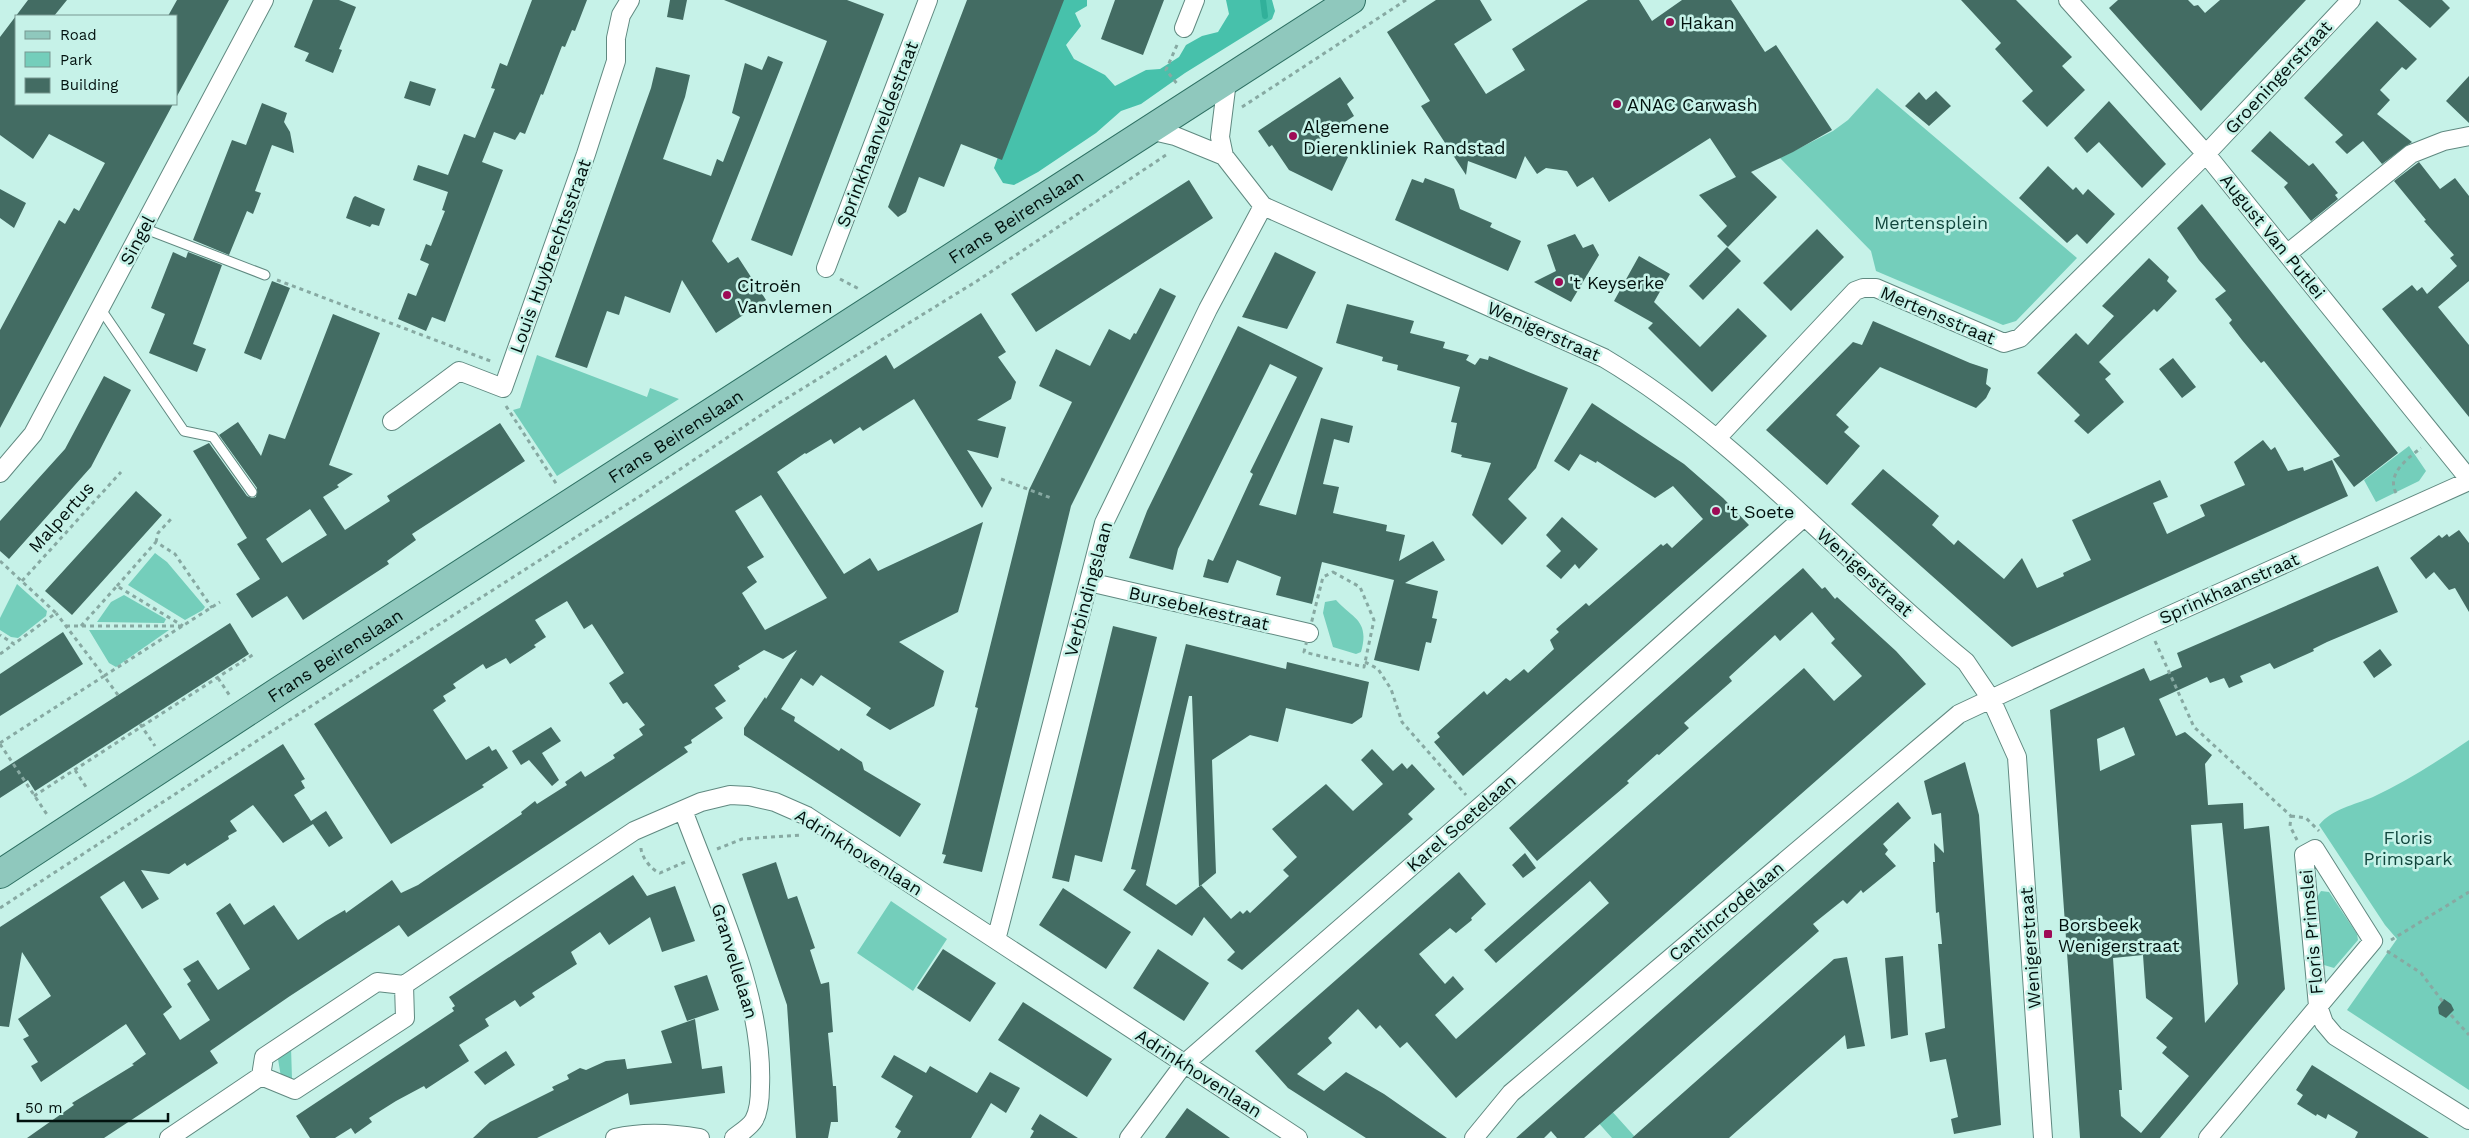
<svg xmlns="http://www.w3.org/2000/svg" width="2469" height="1138" viewBox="0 0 2469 1138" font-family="'Work Sans',sans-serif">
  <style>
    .green { fill: #74cebb }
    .forest { fill: #47c1ab }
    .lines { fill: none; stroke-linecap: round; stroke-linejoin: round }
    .stream { stroke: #31b09a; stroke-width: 6 }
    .building { fill: #436c63; fill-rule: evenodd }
    .service-casing { stroke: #608980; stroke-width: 11 }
    .minor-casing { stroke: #608980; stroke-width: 20 }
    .primary-casing { stroke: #2e7063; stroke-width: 30 }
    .path { stroke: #87a9a2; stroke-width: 3; stroke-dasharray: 4 4; stroke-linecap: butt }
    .service { stroke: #fff; stroke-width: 9 }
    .minor { stroke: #fff; stroke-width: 18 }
    .primary { stroke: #8fc8bd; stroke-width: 28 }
    .poi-dot { fill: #9e0b56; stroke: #c6f2e8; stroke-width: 2 }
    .labels { text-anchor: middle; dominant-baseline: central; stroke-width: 5; stroke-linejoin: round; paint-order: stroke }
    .poi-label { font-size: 18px; fill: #02110e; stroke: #c6f2e8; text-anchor: start }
    .street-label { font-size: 18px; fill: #02110e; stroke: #c6f2e8 }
    .park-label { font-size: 18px; fill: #11463d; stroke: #c6f2e8 }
  </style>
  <rect width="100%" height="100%" fill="#c6f2e8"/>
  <path class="green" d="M1877,88l200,170 -61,63 -13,4 -127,-54 -5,-20 -91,-93 53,-27 15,-11z
    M537,355l110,42 3,-9 29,11 -122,77 -44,-66 7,-2z
    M2409,446l17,25 -7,10 -43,21 -12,-22z
    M155,553l12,9 38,45 -2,3 -18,10 -57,-35z
    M17,584l30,27 -1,5 -28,22 -7,-1 -11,-7v-12z
    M124,595l42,24 -2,4 -67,-1 14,-20z
    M1336,600c17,19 34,20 25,52l-5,2 -23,-7 -10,-34 2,-11z
    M89,630h80l-53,37 -7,-4z
    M2469,740v350l-122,-80 50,-71 -12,-14 -66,-100c13,-16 35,-20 54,-28 34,-16 65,-36 96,-57z
    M2321,891l8,1 28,42 1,6 -24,28 -10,-3 -8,-66z
    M891,901l56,38 -34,52 -56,-38z
    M291,1047l1,32 -4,2 -7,-4 -3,-18z
    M1609,1108l27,30h-24l-16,-18z"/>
  <path class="forest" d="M1055,0h32v6l-12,7 6,13 -15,19 8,14 31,16 10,11 31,-16 14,-1 19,-12 7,-12 16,-9 16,-4 11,-18 -3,-14h46l3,11 -3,8 -87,54 -44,31 -20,7 -25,22 -58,39 -24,13 -11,-2 -9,-15z"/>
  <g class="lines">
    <path class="stream" d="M1263,0l2,16"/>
  </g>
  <path class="building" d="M28,0h39l-13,16h-38v88h157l-173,324v-98l59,-110 6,4 9,-16 5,3 26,-48 -56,-29 -16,25 -33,-24v-98z
    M177,0h52l-53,98v-82h-8z
    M313,0h26l17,7 -17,42 3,1 -9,23 -28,-12 4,-8 -15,-6z
    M532,0h55l-12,31 -3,-1 -7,17 -3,-1 -19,49 -2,-1 -16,40 -5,-2 -5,8 -21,-8 -12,30 21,8 -58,152 -13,-5 -6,14 -28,-12 10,-26 8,3 13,-32 -9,-4 6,-16 5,2 14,-35 -3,-1 6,-18 -35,-12 5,-15 30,10 16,-41 11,4 20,-49 -4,-1 9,-25 7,3z
    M670,0h17l-4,20 -16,-3z
    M724,0h123l37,14 -92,242 -41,-16 76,-199z
    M967,0h97l-62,160 -41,-16 -17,43 -25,-10 -13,35 -8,5 -10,-10z
    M1115,0h49l-21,55 -42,-16z
    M1436,0h44l12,20 -38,24 32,50 39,-24 -13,-21 76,-49h51l13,21 30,-21h49l34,52 11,-7 56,85 -39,22 -42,20 26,25 -49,50 -11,-11 10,-10 -28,-31 37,-18 -26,-39 -101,64 -16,-25 -16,10 -10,-16 -21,-3 -9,6 -12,-18 -9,23 -48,-18 -2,14 -45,-69 9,-5 -43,-69z
    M1961,0h55l56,57 -10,9 23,24 -38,37 -25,-26 11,-10 -38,-42 6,-6z
    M2118,0h70l6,6 4,-1 7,8 15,-13h86l-105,111 -92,-103z
    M2398,0h44l8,8 -20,20z
    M2377,21l40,38 -11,11 -4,-3 -22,23 10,10 -13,14 35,28 -30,22 -19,-23 -16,13 -12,-12 8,-7 -39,-37z
    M768,56l15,6 -71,179 16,22 10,-6 28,43 -50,33 -34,-53 -12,33 -45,-17 -6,19 -12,-4 -20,57 -32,-11 96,-269 5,-21 34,8 -5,22 -22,62 48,17 6,-17 6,3 17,-45 -8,-4 13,-50 17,7z
    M2469,76v47l-23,-22z
    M1340,77l14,21 -7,6 7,12 -39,26 33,15 -16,34 -43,-21 -17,-25 -3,2 -11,-16z
    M410,81l26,8 -6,17 -26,-8z
    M1936,91l15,15 -22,20 -24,-20 14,-14 7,8z
    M2109,101l57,63 -24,24 -43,-46 -12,11 -13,-15z
    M262,103l25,10 -3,9 6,10 4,21 -22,-8 -17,46 6,2 -8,21 -6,-3 -18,44 -36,-15 39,-100 14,5z
    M2270,131l39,35 4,-3 25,30 -3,2 3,4 -27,22 -27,-34 4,-4 -37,-32z
    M2419,162l21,27 15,-11 14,18v85l-31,26 31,38v72l-87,-108 30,-24 5,6 5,-4 5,7 30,-28 -7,-8 4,-3 -30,-34 2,-1 -32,-39z
    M2048,166l25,24 3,-3 7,8 5,-6 27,25 -28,30 -10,-10 -10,9 -48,-45z
    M1425,178l29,11 6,20 32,14 -2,4 31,14 -13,30 -113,-51 17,-41 11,4z
    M1189,180l24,38 -177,114 -25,-38z
    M0,189l26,14 -12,25 -14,-10z
    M355,196l30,13 -6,17 -7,-2 -2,3 -24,-9 7,-20z
    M2202,204l196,249 -44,34 -21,-28 7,-3 -76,-95 -3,2 -19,-23 -13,-17 3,-3 -17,-21 11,-8 -27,-31 -22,-32z
    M1817,229l27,28 -53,54 -28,-28z
    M1575,234l8,14 10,-4 6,11 -28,47 -37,-20 22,-11 -9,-26z
    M1727,247l14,14 -38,39 -14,-14z
    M173,252l13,6 2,-6 34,13 -29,79 13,5 -9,23 -48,-19 16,-39 -14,-6z
    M1275,252l41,20 -29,57 -45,-12z
    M1639,256l31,18 -16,28 46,45 38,-39 29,28 -55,56 -64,-64 5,-5 -39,-22z
    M2149,258l20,19 -2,4 10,10 -20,21 -3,-3 -55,53 12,12 -6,5 19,23 -36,32 -14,-13 6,-6 -43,-42 39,-40 12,12 26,-29 -12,-10z
    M272,281l18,7 -29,72 -17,-7z
    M1160,288l16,8 -105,210 -89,366 -39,-9 3,-8 -4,-1 36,-146 -3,-1 54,-217 43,-88 -33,-16 17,-37 34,17 19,-37 21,11 4,-7 2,1z
    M1347,304l67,17 -4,12 35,9 -2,6 26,7 -3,5 9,5 5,-7 8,2 1,-4 79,32 -32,80 -28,31 19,19 -25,27 -30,-30 19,-52 -30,-6 1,-2 -11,-3 6,-29 -6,-1 9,-35 -63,-17 1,-5 -16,-4 1,-4 -47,-14z
    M981,313l25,39 -8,5 18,25 -5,17 -34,21 29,7 -8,31 -31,-8 25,38 -10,20 -68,-109 -51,32 -3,-4 -26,17 -3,-5 -25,15 -1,-1 -28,19 67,102 26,-16 8,13 105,-49 -25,90 -59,30 45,29 -10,35 -44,24 -24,-15 5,-7 -50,-33 -8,11 -12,-8 -20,31 14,8 -1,4 45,30 2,-3 21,14 2,8 57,34 -21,33 -156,-102v-7l21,-31 1,2 31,-49 -14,9 -19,-9 -26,16 2,3 -26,16 12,16 -11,7 8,10 -32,22 1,3 -8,4 4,5 -53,35 -227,150 -9,-12 -109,71 -80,55 8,12 -114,75h-77l47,-33 -2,-2 62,-38 -2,-1 14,-10 -20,-30 -85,58 -10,-16 7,-4 -15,-23 6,-3 -11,-17 33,-23 -29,-44 -13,75 -9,-1v-99l283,-183 22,35 -4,2 4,7 -11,7 17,26 15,-10 17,27 -14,9 -16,-23 -30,19 -30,-38 -23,16 7,10 -9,5 1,3 -42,27 -2,-3 -16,11 -28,-4 18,29 -17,10 -18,-28 -24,16 72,110 -9,7 17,26 30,-20 -23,-36 4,-3 -8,-12 15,-9 20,30 32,-21 -34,-56 14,-10 14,22 30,-20 24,35 28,-19 19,-11 1,3 46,-33 9,13 17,-8 104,-71 -1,-2 14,-11 2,3 30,-19 -2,-3 16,-11 4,6 30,-19 -2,-3 30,-20 -4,-6 6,-4 -18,-23 -4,2 -14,-21 15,-10 -32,-49 -8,5 -17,-28 -32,19 11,17 -12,8 2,2 -26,17 -4,-6 -20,11 -3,-5 -30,20 3,4 -13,8 3,5 -13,9 33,50 23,-14 3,5 4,-2 12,19 -26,17 2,2 -93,57 -77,-120 572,-369 8,14zM761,495l66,103 -62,32 -23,-37 15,-11 -10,-15 17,-10 -29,-46z
    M333,314l47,19 -51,132 24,9 -16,11 2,2 -16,10 22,33 45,-29 -3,-5 113,-73 25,38 -113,73 4,6 -29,21 2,3 -86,56 -16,-24 -35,22 -16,-24 24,-15 -23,-35 10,-6 -54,-87 16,-8 38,53 5,2 4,-1 1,-9 -38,-53 19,-13 23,34 8,-22 16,5zM310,509l17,26 -45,28 -16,-24z
    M1873,321l97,42 18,6 -2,15 5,4 -5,10 -10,10 -96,-41 -44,48 13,12 -5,5 16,14 -33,39 -61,-55 87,-88 9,3z
    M1238,326l85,42 -64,137 37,10 25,-97 32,8 -4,17 -15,-4 -11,45 16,3 -6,26 54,12 -1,6 19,4 -6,26 34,-20 12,19 -40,23 33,8 -6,27 5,1 -6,24 -5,-1 -7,29 -45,-11 20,-80 -72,-18 -10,42 -36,-9 5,-18 -44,-17 -9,23 -25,-6 5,-18 5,2 40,-87 -3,-2 47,-95 -27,-13 -92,185 -5,21 -44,-12 18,-47z
    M2173,358l23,29 -14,11 -23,-29z
    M104,376l27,14 -40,77 -82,92 -9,-8v-30l65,-72z
    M1592,403l92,61 39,34 26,27 -286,251 -29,-34 6,-5 -3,-4 47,-42 3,4 19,-17 4,3 14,-12 4,4 26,-24 -4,-9 9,-8 -3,-3 30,-26 3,3 72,-62 2,2 4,-3 5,5 31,-29 -30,-33 -18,12 -58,-37 -1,2 -16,-9 -11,17 -15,-10z
    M2263,440l8,10 4,-3 13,24 15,-4 1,4 28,-11 16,36 -336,151 -161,-143 32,-35 56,47 -7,9 22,20 4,-5 46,39 18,-21 15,30 27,-12 -1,-3 28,-13 -19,-40 88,-40 8,17 -15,6 14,31 38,-18 -5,-11 45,-20 -11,-23z
    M136,491l26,24 -90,100 -27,-24z
    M1562,517l36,32 -19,20 -4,-5 -14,15 -15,-13 15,-15 -15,-16z
    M2459,530l10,13v69l-14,-24 -6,2 -15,-18 -8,7 -16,-21 29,-23 3,3 5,-4 2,3z
    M2378,566l20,46 -71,30 -14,7 1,2 -40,18 -4,-6 -30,13 3,6 -14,6 -5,-10 -14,5 -3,-6 -48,22 17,37 9,-4 27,23 -7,9 3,41 35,-2 1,26 25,-3 16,163 -125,149h-80l-30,-428 94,-42 6,13 32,-14 -5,-14zM2124,727l11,28 -35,16 -3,-32zM2222,823l16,161 -33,39 -14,-198zM2143,955l3,43 27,20 -17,20 11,9 -5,6 27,23 -48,57 -20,-17 -2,-26h3l-9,-132z
    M1803,568l19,21 3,-2 10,12 2,-2 59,54 30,33 -470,414 -49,-56 -7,6 -20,-23 -4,4 -18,-20 -30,29 4,5 -35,31 27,17 22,-19 38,22 63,44h-81l-78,-50 -33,-37 204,-179 27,32 -15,14 1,2 -16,13 -6,-5 -31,26 26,30 8,-8 11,13 -29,26 21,24 153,-136 -19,-22 -94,82 -12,-13 320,-282 30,33 28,-25 -31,-33 4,-4 -23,-27 -32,29 -5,-6 -46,42 3,4 -48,42 5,5 -30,27 -2,-1 -30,27 2,2 -92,78 -28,-33z
    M230,623l19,31 -214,137 -7,-11 -28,18v-27z
    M1113,626l44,11 -55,225 -27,-7 -6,27 -17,-4z
    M63,632l20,32 -83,52v-42z
    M1186,644l100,25 1,-7 82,20 -7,35 -10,7 -66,-16 -8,34 -28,-7 -38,25 4,113 -17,14 -7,-191h-3l-43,189 30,20 25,-20 30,34 9,-8 3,3 4,-4 3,3 39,-37 -6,-6 14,-13 -25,-28 54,-45 27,27 30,-27 -22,-24 11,-11 21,22 9,-8 5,6 5,-5 23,25 -27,25 5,5 -171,151 -15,-10 8,-8 -31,-35 -12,19 -69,-46 13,-20 -5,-1z
    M2380,649l12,16 -18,13 -11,-16z
    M551,727l10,14 -19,12 17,27 -7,6 -23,-26 -8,5 -9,-14z
    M1965,762l14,53 22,310 -47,9 -3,-15 7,-2 -12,-58 -16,3 -5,-29 20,-5 -7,-84h4l-3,-32 -3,1 -3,-51h2l-1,-19 10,10 -3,-40 -9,2 -8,-34z
    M1898,802l13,16 -28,26 5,6 -3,4 11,12 -33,27 -2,-3 -14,14 -4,-4 -30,24 6,7 -235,207h-27l-6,-7 -7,7h-28z
    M1525,853l11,15 -13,10 -11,-13z
    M776,862l12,37 9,-3 18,52 -5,2 11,34 8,-2 4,50 -5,1 5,53h3l2,36h-7l-3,16h-32l-9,-133 -45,-131z
    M633,875l14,21 28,-10 20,55 -33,11 -12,-35 -41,28 -9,-13 -29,20 6,12 -45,29 3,4 -15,10 -5,-7 -30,19 4,7 -30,19 10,16 -43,28 -2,-3 -28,15 -27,17 3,4 -17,12 -4,-6 -16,10h-25l-14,-22 158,-105 -2,-3 3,-2 -6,-9z
    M1063,888l68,44 -25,37 -67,-44z
    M943,949l53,34 -26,39 -53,-34z
    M1158,949l51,34 -25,38 -51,-33z
    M1903,956l5,79 -17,4 -6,-81z
    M1847,957l18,89 -18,3 -2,-14 -116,103h-97l202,-179z
    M707,975l12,35 -32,11 -13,-35z
    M2444,999l7,5 3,6 -8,8 -7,-4 -1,-7z
    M1023,1002l89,57 -25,38 -89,-57z
    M695,1019l7,50 20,-3 3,27 -95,12 -2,-12 -91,45h-64l17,-16 64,-32 -2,-3 17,-8 -2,-4 13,-7 6,2 20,-9 19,-2 2,10 45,-6 -11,-32z
    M506,1051l9,14 -30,20 -11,-13z
    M894,1055l32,18 4,-7 47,27 13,-21 30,16 -14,25 -15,-10 -20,35h-74l4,-7 -6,-4 18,-31 -32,-19z
    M2312,1065l69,43 48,30h-74l3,-6 -30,-18 -2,5 -9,-5 -1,2 -19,-12 6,-9 -7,-5z
    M1187,1108l43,30h-65z
    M1040,1114l38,24h-48l4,-7 -3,-2z"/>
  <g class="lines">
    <g class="service-casing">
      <path id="service" d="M143,228l122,47
        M100,308l84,123 29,6 39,55"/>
    </g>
    <g class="minor-casing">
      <path id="minor" d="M2068,0l138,154 263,325
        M1184,28l11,-28
        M1149,130l26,6 49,20 39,50 341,152c136,81 240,205 362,304l25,37 26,58 26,381
        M1224,156l-4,-19 7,-56
        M2288,253l123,-99 33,-13 25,-5
        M826,268l102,-268
        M392,421l67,-50 44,17 83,-234 30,-93v-23l5,-23 9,-15
        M1717,438l138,-147 8,-3h13l128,55 16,-5 186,-184 145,-154
        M0,473l33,-39 231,-434
        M1089,582l220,51
        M683,810c31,85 81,186 77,277 0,10 -1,24 -6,33 -4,7 -14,13 -20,18
        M996,940l108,-417 104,-214 55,-103
        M261,1076l34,14 110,-72 -1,-33
        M169,1138l92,-62 3,-19 113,-75 27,3 230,-154 67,-29 29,-7 19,1 26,6 32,14 491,322
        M615,1138c29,-7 57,-5 85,0
        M1129,1138l55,-74 314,-273 306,-274
        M1474,1138l37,-45 448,-379 189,-89 321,-144
        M2208,1138l165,-197 -58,-92 -11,6 14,151 6,17 11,13 134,84"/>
    </g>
    <g class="primary-casing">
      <g id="primary">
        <path id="s1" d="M0,874l279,-183 1072,-691"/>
      </g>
    </g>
    <path class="path" d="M1177,45l-11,25 12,15
      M1242,107l164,-107
      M840,279l21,11
      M277,280l216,82
      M506,406l51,79
      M1001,479l50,19
      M2396,493c-10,-19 12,-35 25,-45
      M156,542l2,-9 13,-14
      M0,561l56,52 -42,31 -14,-9
      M1333,572l27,15 14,33 -10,47 -60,-15 19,-75z
      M22,581l99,-109
      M117,586l39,-44 19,12 37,54
      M66,626h117
      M81,626l36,-40 66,40
      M2155,641l39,86 97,89 -1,10 7,14
      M0,654l14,-10
      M1365,662l13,7 13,20 11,33 64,73
      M218,678l12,18
      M118,695l-14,-19 116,-74
      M140,724l15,22
      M0,743l104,-67 -48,-63
      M0,744l48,72
      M75,770l13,20
      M34,796l220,-142
      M2291,816l15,2 13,13
      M641,848c0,8 10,22 19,25l25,-11
      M717,849l25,-10 59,-4
      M0,908l269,-175 368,-235 142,-95 198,-122 192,-128
      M2391,940l78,-48
      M2387,951l34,22 22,29
      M2451,1015l18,20"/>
    <use href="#service" class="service"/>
    <use href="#minor" class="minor"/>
    <use href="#primary" class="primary"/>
  </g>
  <g class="poi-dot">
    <circle cx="1670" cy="22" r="5"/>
    <circle cx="1617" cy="104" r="5"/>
    <circle cx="1293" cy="136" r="5"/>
    <circle cx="1559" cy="282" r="5"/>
    <circle cx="727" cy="295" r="5"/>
    <circle cx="1716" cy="511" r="5"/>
    <rect x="2043" y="929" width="10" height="10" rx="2.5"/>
  </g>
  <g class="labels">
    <g class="poi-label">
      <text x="1680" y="22">Hakan</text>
      <text x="1627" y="104">ANAC Carwash</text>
      <text x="1303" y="126">Algemene<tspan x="1303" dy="21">Dierenkliniek Randstad</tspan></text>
      <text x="1569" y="282">'t Keyserke</text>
      <text x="737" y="285">Citroën<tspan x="737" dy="21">Vanvlemen</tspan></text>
      <text x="1726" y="511">'t Soete</text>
      <text x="2058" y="924">Borsbeek<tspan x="2058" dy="21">Wenigerstraat</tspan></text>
    </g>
    <g class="street-label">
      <text transform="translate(2278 77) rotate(-47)">Groeningerstraat</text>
      <text transform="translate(877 134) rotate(-69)">Sprinkhaanveldestraat</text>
      <text stroke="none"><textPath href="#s1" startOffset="1210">Frans Beirenslaan</textPath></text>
      <text transform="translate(2273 236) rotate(51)">August Van Putlei</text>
      <text transform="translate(137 240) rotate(-62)">Singel</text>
      <text transform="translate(550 256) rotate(-70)">Louis Huybrechtsstraat</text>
      <text transform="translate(1938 315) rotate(23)">Mertensstraat</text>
      <text transform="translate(1544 331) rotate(24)">Wenigerstraat</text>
      <text stroke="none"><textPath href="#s1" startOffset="805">Frans Beirenslaan</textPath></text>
      <text transform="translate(61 517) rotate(-48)">Malpertus</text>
      <text transform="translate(1865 572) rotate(42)">Wenigerstraat</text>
      <text transform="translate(2229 588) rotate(-24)">Sprinkhaanstraat</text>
      <text transform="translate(1088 589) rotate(-75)">Verbindingslaan</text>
      <text transform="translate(1199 608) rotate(13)">Bursebekestraat</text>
      <text stroke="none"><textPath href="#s1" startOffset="400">Frans Beirenslaan</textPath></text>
      <text transform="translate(1461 823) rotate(-41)">Karel Soetelaan</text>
      <text transform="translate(859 852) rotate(32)">Adrinkhovenlaan</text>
      <text transform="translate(1726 911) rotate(-40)">Cantincrodelaan</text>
      <text transform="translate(2311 932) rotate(-95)">Floris Primslei</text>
      <text transform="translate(2030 948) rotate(-94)">Wenigerstraat</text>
      <text transform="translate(735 961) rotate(73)">Granvellelaan</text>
      <text transform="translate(1199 1073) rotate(33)">Adrinkhovenlaan</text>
    </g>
    <g class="park-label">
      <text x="1931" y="222">Mertensplein</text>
      <text x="2408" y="837">Floris<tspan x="2408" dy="21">Primspark</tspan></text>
    </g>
  </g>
  <rect x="15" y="15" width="162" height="90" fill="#c6f2e8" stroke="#789891"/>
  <rect x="25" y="31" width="25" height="8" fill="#8fc8bd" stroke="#789891"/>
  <text x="60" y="40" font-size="15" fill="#02110e">Road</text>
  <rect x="25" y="52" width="25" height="15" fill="#74cebb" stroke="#789891"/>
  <text x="60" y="65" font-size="15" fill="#02110e">Park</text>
  <rect x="25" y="78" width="25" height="15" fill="#436c63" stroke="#789891"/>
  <text x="60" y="90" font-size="15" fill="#02110e">Building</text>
  <path d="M18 1113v8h150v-8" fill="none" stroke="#02110e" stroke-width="2.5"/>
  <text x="25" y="1113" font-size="15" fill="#02110e" stroke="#c6f2e8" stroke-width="4" paint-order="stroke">50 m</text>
</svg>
